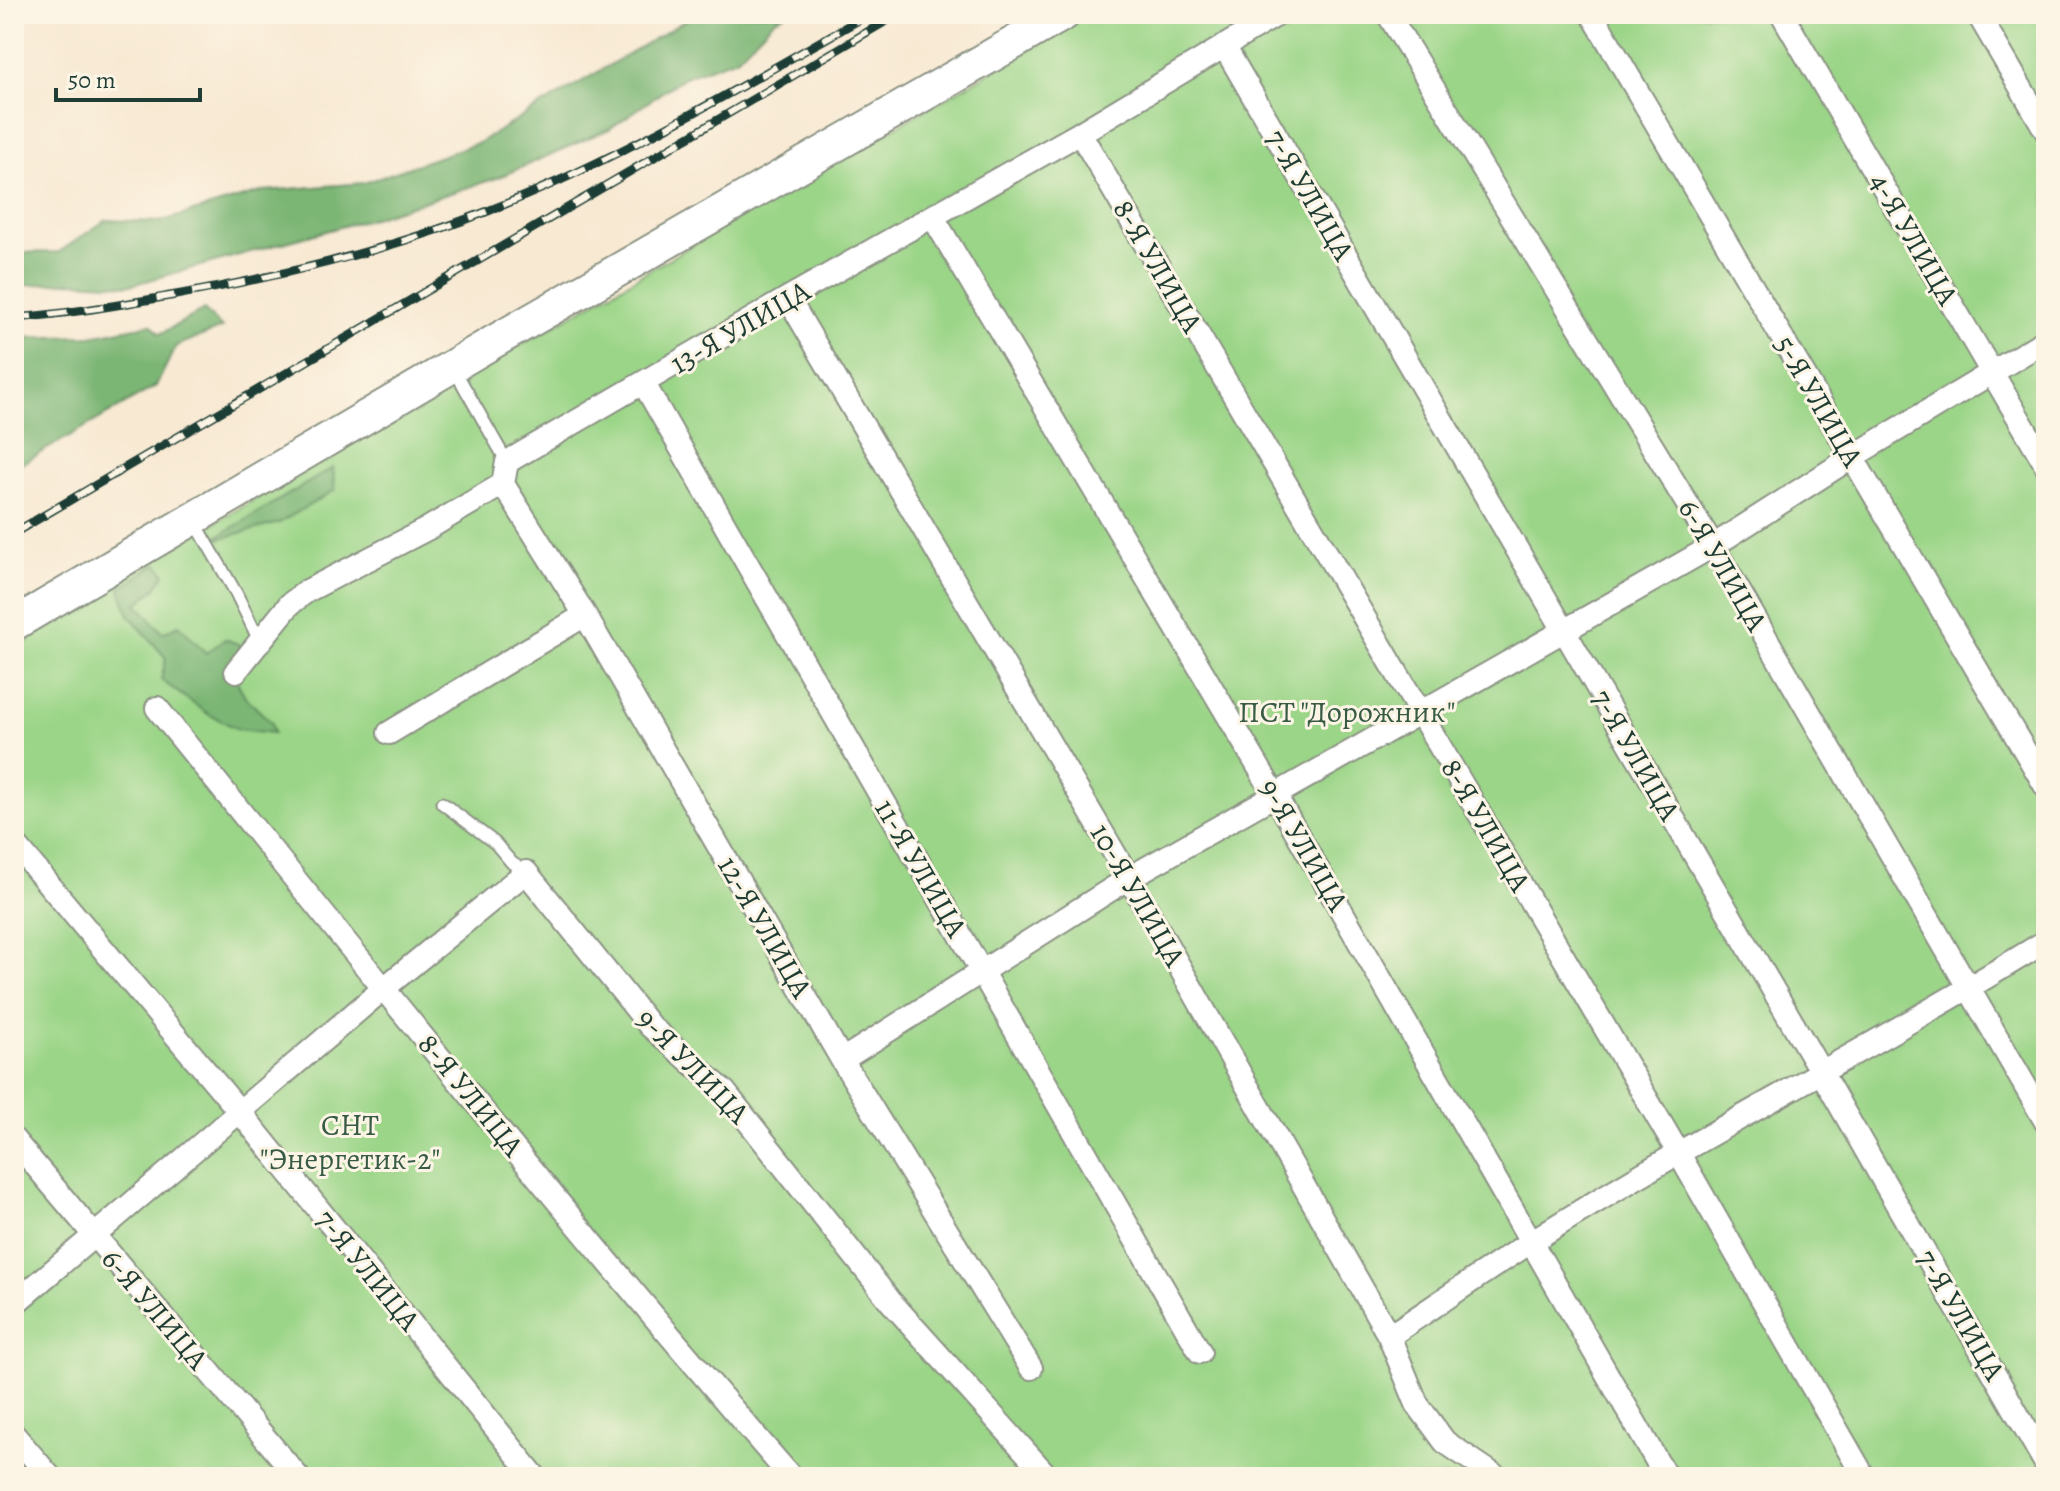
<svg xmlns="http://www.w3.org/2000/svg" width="2060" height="1491" viewBox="0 0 2060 1491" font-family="Alegreya,serif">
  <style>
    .green { fill: #9bd588; stroke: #5d895e; stroke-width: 2 }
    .forest { fill: #7cb674; stroke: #4e7a54; stroke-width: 2 }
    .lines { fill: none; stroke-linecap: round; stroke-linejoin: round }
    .lane-casing { stroke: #8c9384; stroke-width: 15 }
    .street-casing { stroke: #8c9384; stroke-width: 26 }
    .secondary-casing { stroke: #8c9384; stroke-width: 36 }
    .lane { stroke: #fff; stroke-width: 11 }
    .street { stroke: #fff; stroke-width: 22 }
    .secondary { stroke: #fff; stroke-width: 32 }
    .rail-casing { stroke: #1f3d34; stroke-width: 9 }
    .rail { stroke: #fcf5e5; stroke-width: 6; stroke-dasharray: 18; stroke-linecap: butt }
    .labels { text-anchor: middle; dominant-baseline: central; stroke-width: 6; stroke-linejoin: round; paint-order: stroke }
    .street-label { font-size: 30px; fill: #1f3d34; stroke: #fcf5e5 }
    .park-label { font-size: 30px; fill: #385b45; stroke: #fcf5e5 }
  </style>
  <rect width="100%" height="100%" fill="#fcf5e5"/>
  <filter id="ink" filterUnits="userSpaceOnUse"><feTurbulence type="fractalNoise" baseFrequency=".0125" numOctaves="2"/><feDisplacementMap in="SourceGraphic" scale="16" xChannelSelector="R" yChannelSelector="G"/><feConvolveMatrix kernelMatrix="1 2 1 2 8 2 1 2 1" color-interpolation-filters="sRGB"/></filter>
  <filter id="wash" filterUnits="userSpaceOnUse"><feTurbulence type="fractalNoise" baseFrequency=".006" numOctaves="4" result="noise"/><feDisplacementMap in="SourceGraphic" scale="32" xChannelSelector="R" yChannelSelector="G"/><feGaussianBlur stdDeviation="1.8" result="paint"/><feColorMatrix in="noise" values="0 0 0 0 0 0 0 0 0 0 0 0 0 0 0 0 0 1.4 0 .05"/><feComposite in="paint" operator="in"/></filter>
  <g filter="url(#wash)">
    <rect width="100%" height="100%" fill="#f8e9d3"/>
    <path class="green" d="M1090,14h956v1463h-2032v-827l171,-110z"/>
    <path class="forest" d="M696,14h90l-11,5 -38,39 -53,19 -75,52 -112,49 -121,39 -244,68 -61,-3 -57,4v-33l45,-1 47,-32 53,2 105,-31 100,-8 114,-40z
      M204,310l18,18 -46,18 -20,40 -142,82v-130l77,-2 60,-12 9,10z
      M333,468l2,22 -56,33 -69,18z
      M157,563l8,11 -10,15 -18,15 26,29 16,-8 27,28 19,-14 16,6 -10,26 15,27 25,24 3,11 -36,-4 -30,-15 -47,-34 5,-22 -37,-43 -9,-26z"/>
  </g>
  <g filter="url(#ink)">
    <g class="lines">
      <g class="lane-casing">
        <path id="lane" d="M454,369l53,93
          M195,522l41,71 24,49
          M442,803l53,40 17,20 14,9"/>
      </g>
      <g class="street-casing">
        <path id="street" d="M1388,14l325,532 333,576
          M1592,14l454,773
          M1782,14l264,451
          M1978,14l68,117
          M1224,46l597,1026 225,392
          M1080,133l599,1021 185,323
          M933,217l342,578 391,682
          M788,298l341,580 260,458 28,68 28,38 52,35
          M644,384l556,968
          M503,484l82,131 257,445 189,308
          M236,671l54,-67 17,-13 120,-62 76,-45 4,-22 281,-164 292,-165 198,-119
          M157,708c209,259 416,518 634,769
          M389,733l196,-118
          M14,843l226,269 295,365
          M842,1060l287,-182 584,-332 139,-89 194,-117
          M14,1140l284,337
          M14,1304l369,-315 143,-117 124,154 75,66 166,210 157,175
          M1389,1336c48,-31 94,-64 142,-94 168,-107 346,-196 515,-301
          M14,1435l36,42"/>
      </g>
      <g class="secondary-casing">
        <path id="secondary" d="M14,624l481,-283 569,-327"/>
      </g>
      <use href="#lane" class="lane"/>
      <use href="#street" class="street"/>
      <use href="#secondary" class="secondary"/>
      <g class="rail-casing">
        <path id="rail" d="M14,318c53,-4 104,-13 156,-22 114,-20 226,-47 333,-91 128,-52 247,-124 366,-191
          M14,533l884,-519"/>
      </g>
      <use href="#rail" class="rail"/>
    </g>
  </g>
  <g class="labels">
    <g class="street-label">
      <text transform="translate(1310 195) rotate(60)">7-Я УЛИЦА</text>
      <text transform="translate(1914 239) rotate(60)">4-Я УЛИЦА</text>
      <text transform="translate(1158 266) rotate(60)">8-Я УЛИЦА</text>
      <text transform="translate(740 327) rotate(-30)">13-Я УЛИЦА</text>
      <text transform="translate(1819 401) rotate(60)">5-Я УЛИЦА</text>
      <text transform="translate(1723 565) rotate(60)">6-Я УЛИЦА</text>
      <text transform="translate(1636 755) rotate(60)">7-Я УЛИЦА</text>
      <text transform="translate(1486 825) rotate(60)">8-Я УЛИЦА</text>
      <text transform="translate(1304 845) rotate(60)">9-Я УЛИЦА</text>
      <text transform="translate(921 868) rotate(60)">11-Я УЛИЦА</text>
      <text transform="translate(1138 895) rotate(60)">10-Я УЛИЦА</text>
      <text transform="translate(765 927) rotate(60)">12-Я УЛИЦА</text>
      <text transform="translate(693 1066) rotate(46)">9-Я УЛИЦА</text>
      <text transform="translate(471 1095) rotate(51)">8-Я УЛИЦА</text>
      <text transform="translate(368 1270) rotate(51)">7-Я УЛИЦА</text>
      <text transform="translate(155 1309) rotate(50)">6-Я УЛИЦА</text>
      <text transform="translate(1961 1315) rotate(60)">7-Я УЛИЦА</text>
    </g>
    <g class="park-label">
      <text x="1347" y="712">ПСТ "Дорожник"</text>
      <text x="350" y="1125">СHТ<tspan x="350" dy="34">"Энергетик-2"</tspan></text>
    </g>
  </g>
  <rect width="2060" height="1491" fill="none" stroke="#fcf5e5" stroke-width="48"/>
  <path d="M56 88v12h144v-12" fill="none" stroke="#1f3d34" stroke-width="4"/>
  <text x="68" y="88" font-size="24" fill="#1f3d34" stroke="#fcf5e5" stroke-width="6" paint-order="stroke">50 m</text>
</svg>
